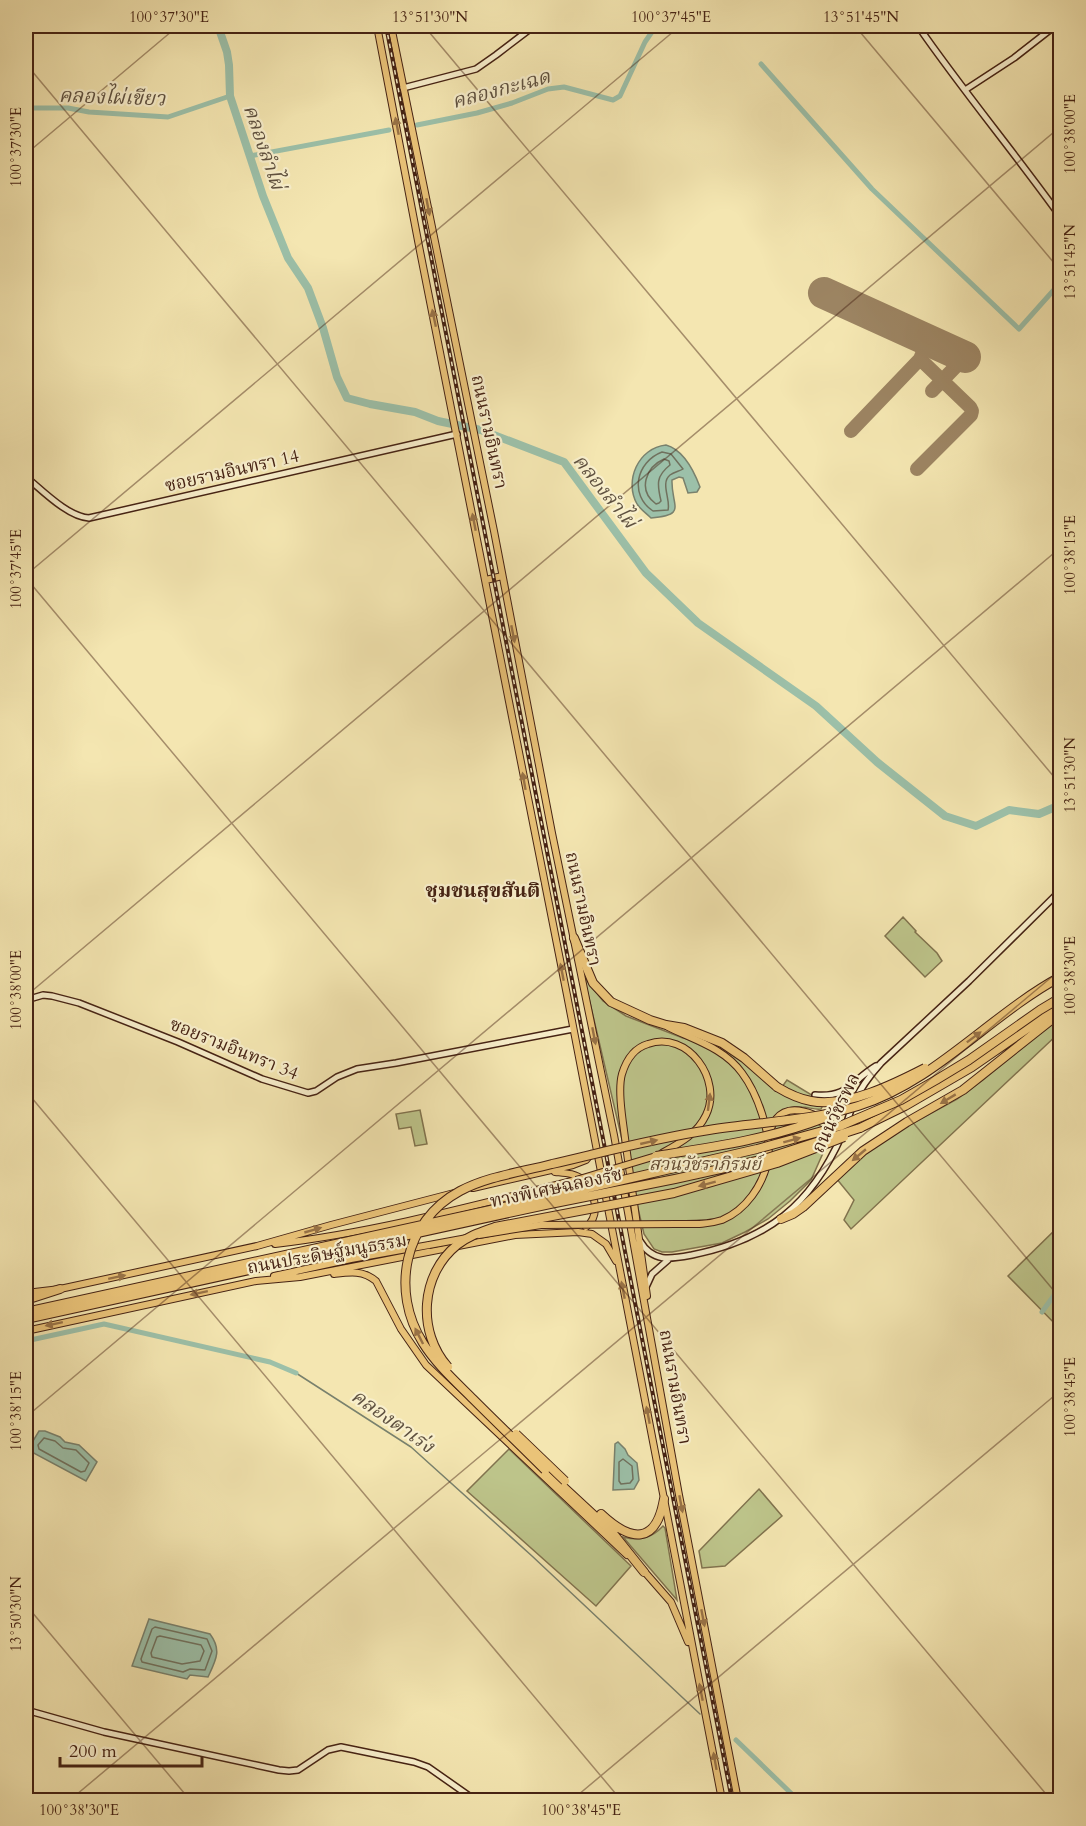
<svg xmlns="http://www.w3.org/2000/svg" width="1086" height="1826" viewBox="0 0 1086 1826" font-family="Cardo,'Noto Serif Thai',serif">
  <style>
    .green { fill: #bdc48a; stroke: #81734e; stroke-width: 1.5 }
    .water { fill: #9cc0a9; stroke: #79816d; stroke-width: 1.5 }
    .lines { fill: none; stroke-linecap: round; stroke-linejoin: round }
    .shore { stroke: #70715e; stroke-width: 1.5 }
    .stream { stroke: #79816d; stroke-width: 1.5 }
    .canal { stroke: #9cc0a9; stroke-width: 5 }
    .river { stroke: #9cc0a9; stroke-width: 8 }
    .taxiway { stroke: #9c8462; stroke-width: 14 }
    .runway { stroke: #9c8462; stroke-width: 32 }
    .secondary-casing { stroke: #452213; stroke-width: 8 }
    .primary-casing { stroke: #452213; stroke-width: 8 }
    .highway-casing { stroke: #452213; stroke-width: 10 }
    .secondary { stroke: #f8efcc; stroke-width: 5 }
    .primary { stroke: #eac378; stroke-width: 6 }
    .highway { stroke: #eac378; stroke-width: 8 }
    .rail-casing { stroke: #452213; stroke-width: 4 }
    .rail { stroke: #f8efcc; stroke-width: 1.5; stroke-dasharray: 4.5; stroke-linecap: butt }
    .primary-bridge-casing { stroke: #452213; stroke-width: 8; stroke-linecap: butt }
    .highway-bridge-casing { stroke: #452213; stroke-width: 10; stroke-linecap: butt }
    .primary-bridge { stroke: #eac378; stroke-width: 6 }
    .highway-bridge { stroke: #eac378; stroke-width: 8 }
    .oneway { fill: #987246 }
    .ticks { fill: none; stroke: #452213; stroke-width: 1.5; stroke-opacity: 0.45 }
    .labels { text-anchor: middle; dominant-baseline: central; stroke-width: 4.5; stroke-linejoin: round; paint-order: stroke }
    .street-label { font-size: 18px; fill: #452213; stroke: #f8efcc }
    .park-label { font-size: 18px; font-style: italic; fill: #634a31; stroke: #f8efcc }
    .water-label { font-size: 20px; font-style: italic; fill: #5f5140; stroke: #f8efcc }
    .neighbourhood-label { font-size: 20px; font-weight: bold; fill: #452213; stroke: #f8efcc }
    .neatline { fill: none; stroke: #452213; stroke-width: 2 }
    .ticks-label { font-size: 15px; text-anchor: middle; fill: #452213 }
  </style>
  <rect width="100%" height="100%" fill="#f4e6b1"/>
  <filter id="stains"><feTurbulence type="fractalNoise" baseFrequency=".00333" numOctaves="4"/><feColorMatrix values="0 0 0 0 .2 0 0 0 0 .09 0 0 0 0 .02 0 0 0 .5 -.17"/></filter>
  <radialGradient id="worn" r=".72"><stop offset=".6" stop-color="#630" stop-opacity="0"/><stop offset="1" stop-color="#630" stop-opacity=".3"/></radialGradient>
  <path class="green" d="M903,917l13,14 -1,1 22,21 5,8 -17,16 -40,-41z
    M584,977l19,24 23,15 57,22 35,6 16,10 45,37 8,-11 33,20 3,5 -2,4c-7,1 -12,-2 -19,-2 -16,-2 -24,5 -32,17 27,-16 35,-9 59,8l2,3 -20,45 -21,21 -22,18 -23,13 -23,11 -50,9h-10l-8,-3 -10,-15z
    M1060,1017v15l-209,197 -7,-9 10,-20 -18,-22 16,-15 41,-29 64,-35 26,-19z
    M420,1110l7,34 -12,2 -4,-19 -12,2 -3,-15z
    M1060,1225v104l-52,-53z
    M509,1449l122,117 -35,40 -129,-115z
    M759,1489l23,27 -57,50 -23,2 -3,-17z
    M663,1526l2,2 12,72 -54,-63c16,4 28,2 40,-11z"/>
  <path class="water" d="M666,445c18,5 28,26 34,42l-3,5 -9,1 -5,-15 -4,-1 -7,3c-1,26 16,35 -21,38 -5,-5 -10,-8 -14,-14 -13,-23 1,-56 29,-59z
    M39,1431h6l15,6 5,5 14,3 18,17 -11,19 -60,-32 4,-3z
    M618,1442l7,7 3,6 9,8 2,17 -5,9 -21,1 2,-46z
    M149,1619l61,15c12,16 6,26 -2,43l-18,-2 -3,4 -55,-13z"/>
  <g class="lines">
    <path class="shore" d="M662,452l9,2 12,15c-3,2 -9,3 -13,6 -10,8 1,25 -2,35l-15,1c-24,-16 -17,-49 9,-59z
      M664,459l5,2 1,4c-14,11 -13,19 -9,36l-2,2 -3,1c-19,-14 -10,-37 8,-45z
      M44,1438l11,3 8,7 13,2 13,13 -4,8 -4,1 -42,-23 -1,-4z
      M623,1459l9,7 1,13 -3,4 -9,1 -2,-3v-19z
      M155,1627l52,12 5,12 -7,19 -15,-1 -7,3 -41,-10 -1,-3 11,-30z
      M160,1636l41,9 3,6 -4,10 -18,3 -30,-7 -1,-4 6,-16z"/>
    <path class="stream" d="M296,1373l115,74 121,109 168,158"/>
    <path class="canal" d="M761,64l111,125 147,140 41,-46
      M26,108h42l21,4 79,5 62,-21
      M417,125l60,-12 35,-10 36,-14 16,-2 49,13 7,-4 25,-54 11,-16
      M250,156l139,-26
      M1042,1312l18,-25
      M26,1341l78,-17 166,38 26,11
      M736,1740l62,60"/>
    <path class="river" d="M218,26l9,26 2,13 1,31 33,100 25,62 20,30 15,40 14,49 10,21 23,6 45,8 23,9 43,9 83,32 82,111 52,50 118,83 61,56 68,54 31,10 33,-16 30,4 21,-9"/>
    <path class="taxiway" d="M920,359l8,-19
      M932,391l33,-34
      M851,431l69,-72 50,48 2,4 -1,4 -54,54"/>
    <path class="runway" d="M824,293l141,64"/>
    <g class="secondary-casing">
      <path id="secondary" d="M918,26c45,65 96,126 142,190
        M403,88l73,-19 20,-14 38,-29
        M965,90l49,-32 41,-32
        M26,477c16,13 42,40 63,41l368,-84
        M26,1000l17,-5 9,1 27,7 99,39 84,37 46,14 8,-2 21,-14 20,-8 39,-6 177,-34
        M815,1095c33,3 36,-14 61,-29
        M640,1241c13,22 31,18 52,14 76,-15 119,-50 150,-120 5,-10 7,-21 11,-31 7,-15 17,-29 28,-41l88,-82 91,-90
        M646,1287l6,-13 16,-14
        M26,1710l78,22 175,38 10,1 9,-1 30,-20 13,-3 73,15 14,5 47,33"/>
    </g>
    <g class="primary-casing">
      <path id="primary" d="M377,26l42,220 148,749 155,805
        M391,26l103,505 58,302 62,302 65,360 59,305
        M486,580l16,-4
        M668,1027c26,13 56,21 74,46 15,20 30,61 26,87 -5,25 -22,50 -46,60 -15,5 -31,4 -46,4
        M768,1137c2,-6 4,-13 8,-18 16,-20 47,-1 62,9
        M555,1172c9,1 20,1 28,8 12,10 18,36 3,47
        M473,1188l100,-23 13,-5 5,-6
        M275,1244c102,-12 201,-39 301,-64
        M334,1274c16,-2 29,-4 42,7l25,48 25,36 201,190
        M274,1276l77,-17 78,-14
        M26,1293l34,-4 197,-43 74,-21 123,-32
        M647,1296c-7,-50 -14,-100 -21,-150 -2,-19 -9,-54 -4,-72 4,-13 12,-26 26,-30 40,-14 75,36 58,71 -9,19 -26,28 -44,38
        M26,1331l230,-50 44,-4 215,-42 63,-3 14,2 14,10 10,17
        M643,1570l28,32 17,40"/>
    </g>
    <g class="highway-casing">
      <path id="highway" d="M574,938l19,45 18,19 39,18 16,5 18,3 38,15 22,15 33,29
        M860,1128l45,-22 67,-39 88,-61
        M781,1219l12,-5 10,-7 60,-56 44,-29 56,-32 97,-77
        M26,1300l34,-11
        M545,1470l67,62 32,40
        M601,1514c30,28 55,31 63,-15"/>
    </g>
    <use href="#secondary" class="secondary"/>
    <use href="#primary" class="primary"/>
    <use href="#highway" class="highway"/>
    <g class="rail-casing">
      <path id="rail" d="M386,26l346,1774"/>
    </g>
    <use href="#rail" class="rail"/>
    <g class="primary-bridge-casing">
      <path id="primary-bridge" d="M576,1180l80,-24
        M479,1235l62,-10 135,-1
        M429,1245l38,-7"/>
    </g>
    <g class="highway-bridge-casing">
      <path id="highway-bridge" d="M777,1087c10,6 22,12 34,14 35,7 83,-17 114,-33
        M656,1156c57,-9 114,-17 168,-38
        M26,1312l523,-115 208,-48 69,-19 14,-4 61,-26 35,-20 33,-20 71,-50 20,-12
        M26,1319l524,-115 125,-25 86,-19 99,-32
        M448,1367c-31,-35 -28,-92 9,-122 11,-9 24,-13 38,-18l179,-34 103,-30 67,-26
        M516,1434l49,47
        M545,1470c-24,-24 -48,-47 -72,-71 -17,-17 -37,-35 -50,-56 -33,-52 -19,-122 37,-152 28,-15 62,-19 92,-27 52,-12 104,-26 157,-34 49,-8 101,-9 149,-24 77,-24 132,-91 202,-129"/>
    </g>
    <use href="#primary-bridge" class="primary-bridge"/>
    <use href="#highway-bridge" class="highway-bridge"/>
  </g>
  <defs><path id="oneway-solid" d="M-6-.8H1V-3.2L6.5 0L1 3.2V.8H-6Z" transform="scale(1.5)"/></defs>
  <g class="oneway">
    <use href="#oneway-solid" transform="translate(397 126) rotate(-101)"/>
    <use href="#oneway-solid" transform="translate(428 207) rotate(79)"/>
    <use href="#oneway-solid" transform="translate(434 318) rotate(-102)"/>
    <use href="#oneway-solid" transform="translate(474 522) rotate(-101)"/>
    <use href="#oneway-solid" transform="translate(513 634) rotate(79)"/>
    <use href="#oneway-solid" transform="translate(524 781) rotate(-100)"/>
    <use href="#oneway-solid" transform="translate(562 972) rotate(-101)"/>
    <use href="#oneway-solid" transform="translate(594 1036) rotate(79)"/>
    <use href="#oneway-solid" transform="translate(974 1037) rotate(-37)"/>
    <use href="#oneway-solid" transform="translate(948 1099) rotate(149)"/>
    <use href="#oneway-solid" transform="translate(709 1102) rotate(-83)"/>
    <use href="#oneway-solid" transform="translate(792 1140) rotate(-15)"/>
    <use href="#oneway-solid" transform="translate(649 1142) rotate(-13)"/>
    <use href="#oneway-solid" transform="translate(859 1155) rotate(140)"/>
    <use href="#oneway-solid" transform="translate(707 1184) rotate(165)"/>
    <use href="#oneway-solid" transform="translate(313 1230) rotate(-16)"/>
    <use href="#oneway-solid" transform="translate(117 1277) rotate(-12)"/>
    <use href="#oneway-solid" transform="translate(623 1290) rotate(-101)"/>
    <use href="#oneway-solid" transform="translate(199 1293) rotate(168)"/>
    <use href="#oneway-solid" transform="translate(54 1324) rotate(168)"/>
    <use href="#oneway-solid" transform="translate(419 1336) rotate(-117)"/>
    <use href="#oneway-solid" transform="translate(648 1415) rotate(-101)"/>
    <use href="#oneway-solid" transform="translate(681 1504) rotate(79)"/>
    <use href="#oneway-solid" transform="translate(703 1618) rotate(79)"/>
    <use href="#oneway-solid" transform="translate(701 1692) rotate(-101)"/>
    <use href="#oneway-solid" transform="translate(715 1761) rotate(-100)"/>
  </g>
  <path class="ticks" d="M424,26l636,758M855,26l205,244M26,64l1034,1234M26,154l152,-128M26,575l654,-549M26,578l1025,1222M26,996l1034,-869M26,1091l595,709M26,1417l1034,-869M26,1605l164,195M70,1800l990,-830M572,1800l488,-409"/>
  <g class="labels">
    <g class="street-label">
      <text transform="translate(489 432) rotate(78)">ถนนรามอินทรา</text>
      <text transform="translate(232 471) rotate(-13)">ซอยรามอินทรา 14</text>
      <text transform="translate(583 909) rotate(78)">ถนนรามอินทรา</text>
      <text transform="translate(234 1049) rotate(22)">ซอยรามอินทรา 34</text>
      <text transform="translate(836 1113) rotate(-64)">ถนนวัชรพล</text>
      <text transform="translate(556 1188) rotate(-12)">ทางพิเศษฉลองรัช</text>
      <text transform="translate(327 1254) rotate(-10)">ถนนประดิษฐ์มนูธรรม</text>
      <text transform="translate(675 1387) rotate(80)">ถนนรามอินทรา</text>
    </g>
    <g class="park-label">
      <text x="705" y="1164">สวนวัชราภิรมย์</text>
    </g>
    <g class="water-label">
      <text transform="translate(501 89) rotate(-15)">คลองกะเฉด</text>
      <text transform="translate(112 97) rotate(2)">คลองไผ่เขียว</text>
      <text transform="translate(264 147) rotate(71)">คลองลำไผ่</text>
      <text transform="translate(605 491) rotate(51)">คลองลำไผ่</text>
      <text transform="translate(393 1421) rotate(35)">คลองตาเร่ง</text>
    </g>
    <g class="neighbourhood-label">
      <text x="483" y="890">ชุมชนสุขสันติ</text>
    </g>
  </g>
  <rect width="1086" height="1826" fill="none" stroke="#f4e6b1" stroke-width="66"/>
  <path d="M60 1757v9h142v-9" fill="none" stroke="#452213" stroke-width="3"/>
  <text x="69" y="1757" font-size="18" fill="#452213" stroke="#f8efcc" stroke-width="4.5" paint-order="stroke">200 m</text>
  <rect x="33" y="33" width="1020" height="1760" class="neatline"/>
  <g class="ticks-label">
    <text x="169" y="22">100°37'30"E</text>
    <text x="430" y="22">13°51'30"N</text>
    <text x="671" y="22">100°37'45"E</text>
    <text x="861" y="22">13°51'45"N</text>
    <text transform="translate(1070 134) rotate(-90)" y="5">100°38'00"E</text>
    <text transform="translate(16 147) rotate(-90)" y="5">100°37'30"E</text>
    <text transform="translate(1070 262) rotate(-90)" y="5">13°51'45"N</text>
    <text transform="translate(1070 555) rotate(-90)" y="5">100°38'15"E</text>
    <text transform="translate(16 569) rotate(-90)" y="5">100°37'45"E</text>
    <text transform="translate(1070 775) rotate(-90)" y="5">13°51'30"N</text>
    <text transform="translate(1070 976) rotate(-90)" y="5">100°38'30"E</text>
    <text transform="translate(16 990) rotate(-90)" y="5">100°38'00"E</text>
    <text transform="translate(1070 1397) rotate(-90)" y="5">100°38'45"E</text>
    <text transform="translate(16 1411) rotate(-90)" y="5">100°38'15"E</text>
    <text transform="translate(16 1614) rotate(-90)" y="5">13°50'30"N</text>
    <text x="79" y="1815">100°38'30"E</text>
    <text x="581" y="1815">100°38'45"E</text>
  </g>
  <rect width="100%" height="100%" filter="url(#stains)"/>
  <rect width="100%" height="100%" fill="url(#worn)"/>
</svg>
